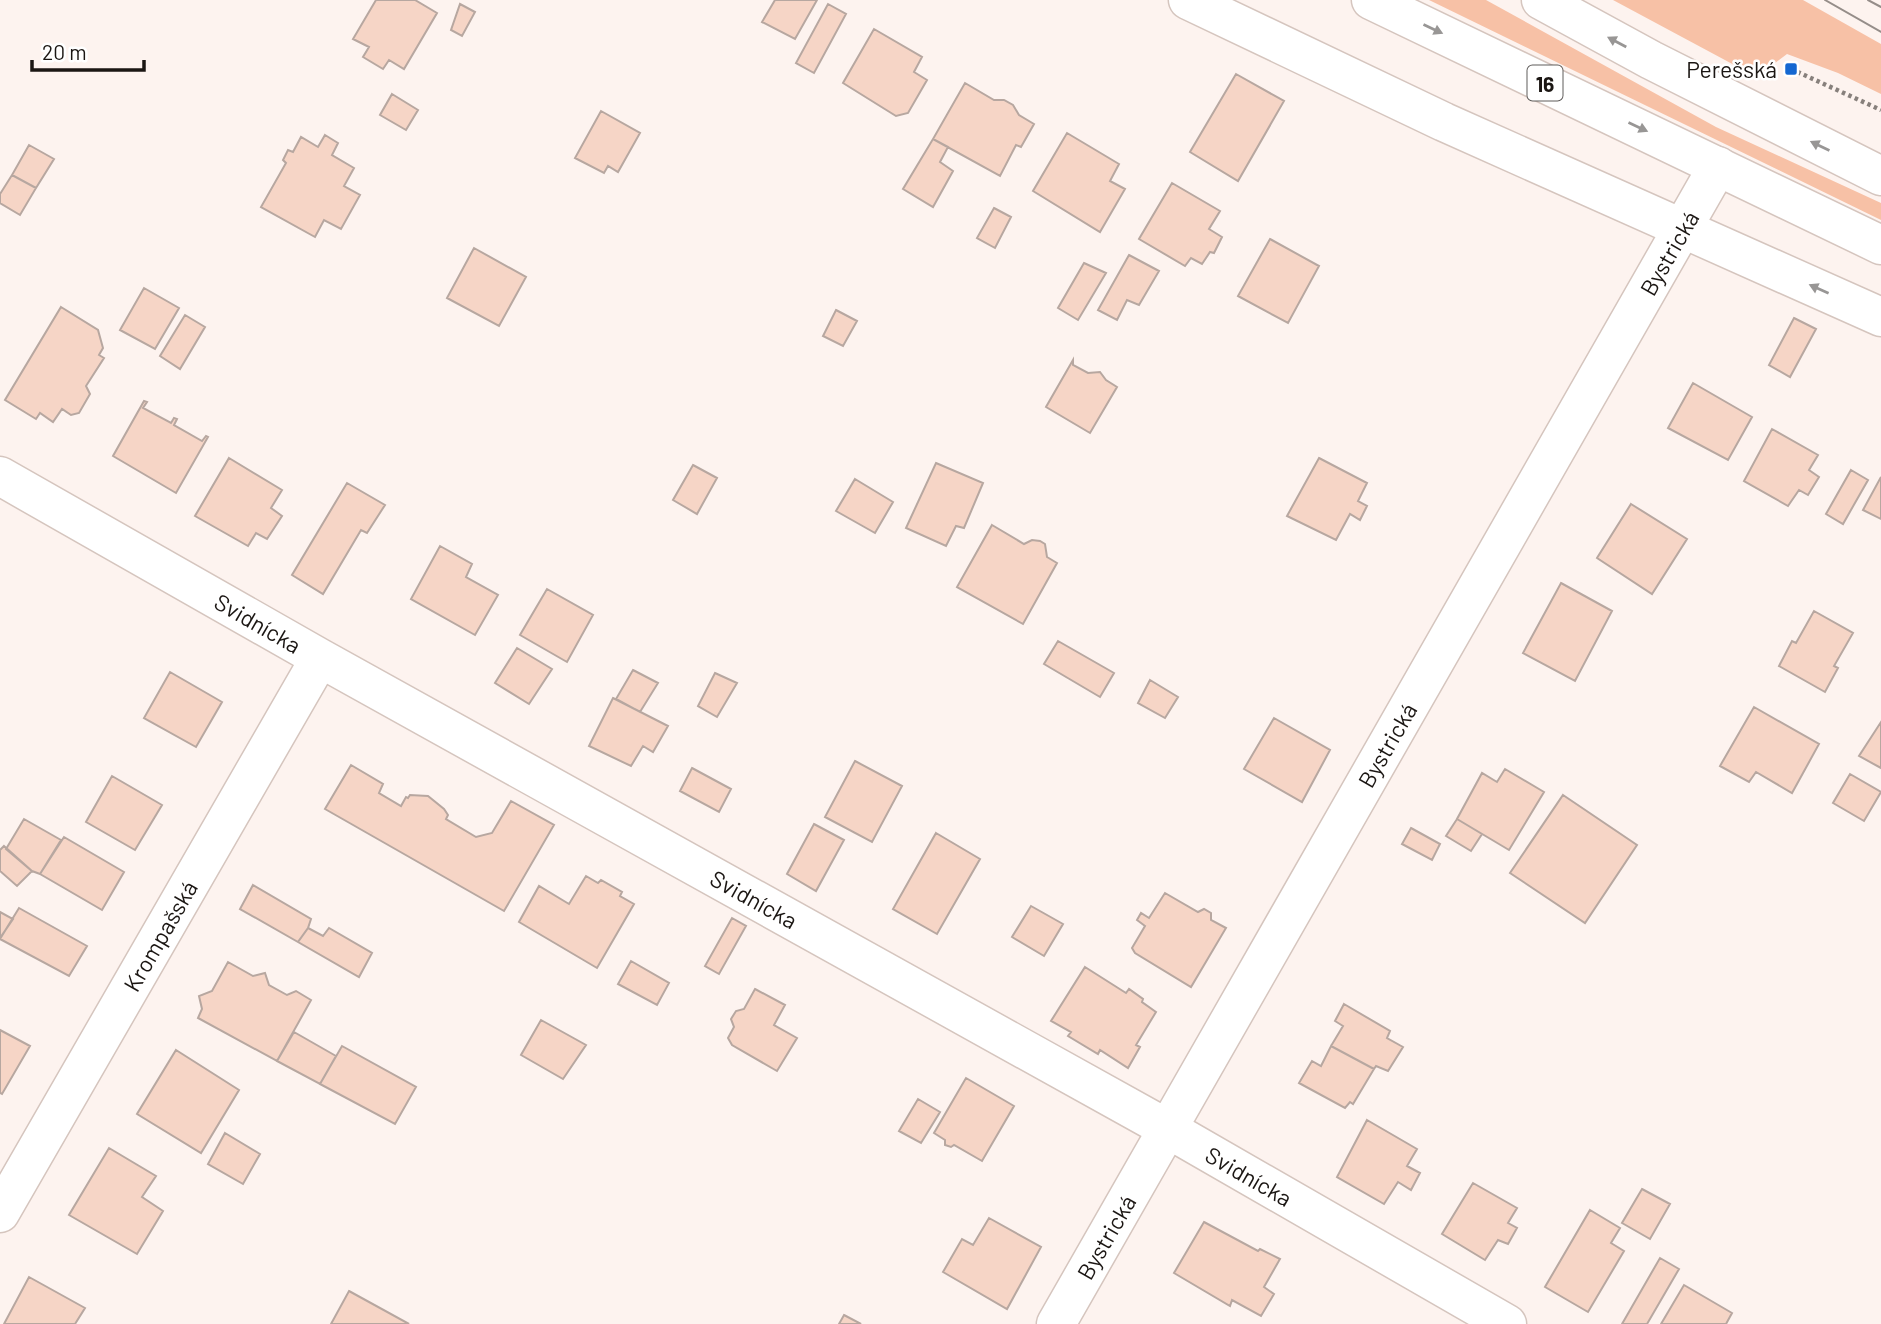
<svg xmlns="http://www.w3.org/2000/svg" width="1881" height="1324" viewBox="0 0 1881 1324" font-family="Barlow,sans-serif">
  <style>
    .green { fill: #f7c1a6 }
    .building { fill: #f6d5c6; stroke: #b7a7a0; stroke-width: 2 }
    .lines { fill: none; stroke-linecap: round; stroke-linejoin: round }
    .minor-casing { stroke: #d5c5be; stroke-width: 41 }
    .highway-casing { stroke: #d5c5be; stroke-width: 41 }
    .path { stroke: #87807c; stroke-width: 4.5; stroke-dasharray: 3.5 3.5; stroke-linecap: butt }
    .minor { stroke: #fff; stroke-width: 38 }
    .highway { stroke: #fff; stroke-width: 38 }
    .tram { stroke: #958d89; stroke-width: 2 }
    .oneway { fill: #989695 }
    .poi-dot { fill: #1467d1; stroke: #fff; stroke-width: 2.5 }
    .labels { text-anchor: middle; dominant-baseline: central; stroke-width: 5; stroke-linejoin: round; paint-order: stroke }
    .shield { fill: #fff; stroke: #5f5c5a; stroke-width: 2 }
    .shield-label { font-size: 21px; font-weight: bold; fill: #1b1613 }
    .poi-label { font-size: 23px; fill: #1b1613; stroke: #fff; text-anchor: end }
    .street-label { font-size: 23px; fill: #1b1613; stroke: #fff }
  </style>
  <rect width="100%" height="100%" fill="#fdf3ef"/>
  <path class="green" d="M1429,0h57l230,127 165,76v17z
    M1613,0h190l78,44v50l-43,-21 -51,-19 -25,19 -11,1z"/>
  <path class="building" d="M376,0h39l22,13 -33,56 -15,-9 -6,9 -20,-12 6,-10 -16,-8z
    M775,0h42l-22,39 -33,-17z
    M460,4l15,8 -13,24 -11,-6z
    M828,4l18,10 -32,59 -18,-10z
    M874,29l48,28 -8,15 13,8 -19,33 -12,3 -53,-33z
    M1236,74l48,27 -46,80 -48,-29z
    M965,83l29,17h10l9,5 6,10 15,9 -13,23 -5,-2 -16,31 -67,-37z
    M392,94l26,16 -12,20 -26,-15z
    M601,111l39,22 -22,39 -10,-6 -4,7 -29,-15z
    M1067,133l52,31 -9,17 15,8 -25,43 -67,-41z
    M325,135l13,8 -6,12 22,13 -10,18 16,9 -19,34 -17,-9 -9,17 -54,-30 25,-44 -3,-3 5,-10 5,2 8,-15 17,10z
    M933,139l15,8 -8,15 13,9 -20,36 -30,-18z
    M29,145l25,14 -18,29 -24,-13z
    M12,175l24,13 -16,27 -20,-12v-9z
    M1172,183l48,28 -11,18 13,8 -8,16 -4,-1 -8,12 -11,-6 -6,8 -46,-27z
    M994,208l17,9 -16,31 -18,-10z
    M1270,239l49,27 -31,57 -50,-27z
    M474,248l52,29 -27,49 -52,-28z
    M1129,255l30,16 -20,34 -12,-5 -10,20 -19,-10z
    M1084,263l22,10 -28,47 -20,-12z
    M144,288l35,20 -24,41 -35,-19z
    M61,307l37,23 5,18 -4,7 5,3 -18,28 4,8 -11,19 -8,2 -9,-6 -9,13 -13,-9 -4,6 -31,-19z
    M836,310l21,11 -14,25 -20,-10z
    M185,315l20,12 -25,42 -20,-13z
    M1794,318l22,11 -26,48 -21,-12z
    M1073,360v5l15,8 12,-1 6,8 11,7 -27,46 -44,-26z
    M1693,383l59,34 -24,43 -60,-32z
    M144,401l3,1 -4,6 28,15 3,-5 3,1 -3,6 28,16 4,-5 2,1 -32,56 -63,-37z
    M1772,429l46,26 -9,15 10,7 -11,18 -9,-5 -11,16 -44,-25z
    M229,458l53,32 -11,18 11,8 -15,23 -11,-6 -8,13 -53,-30z
    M1319,458l48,25 -9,18 9,5 -7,14 -10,-6 -14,26 -49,-24z
    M936,463l47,20 -19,45 -8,-2 -10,20 -40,-18z
    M693,465l24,13 -20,36 -24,-14z
    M1851,470l17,10 -25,44 -17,-10z
    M1881,477v42l-18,-9z
    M855,479l38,23 -18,31 -39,-22z
    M347,483l38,22 -18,28 -6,-3 -38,64 -31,-19z
    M1631,504l56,35 -35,55 -55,-36z
    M992,525l32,19 8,-4 8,1 5,3 2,13 10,6 -34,61 -66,-37z
    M440,546l32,18 -6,13 32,18 -23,40 -64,-36z
    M1561,583l51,28 -37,70 -52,-28z
    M547,589l46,26 -26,47 -47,-27z
    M1814,611l39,22 -19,33 4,2 -13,24 -46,-26 13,-25 4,2z
    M1058,641l56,32 -14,24 -56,-33z
    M517,648l35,21 -23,35 -34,-21z
    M633,670l25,13 -18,29 -24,-13z
    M170,672l52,30 -26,45 -52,-29z
    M715,673l22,10 -20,34 -19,-11z
    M1150,680l28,17 -13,21 -27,-15z
    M613,698l55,28 -15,26 -10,-6 -12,20 -42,-20z
    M1754,707l65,37 -27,49 -36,-21 -7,10 -29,-16z
    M1274,718l56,32 -28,52 -58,-33z
    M1881,722v46l-22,-12z
    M855,761l47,25 -30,56 -47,-25z
    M351,765l32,19 -4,9 22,13 5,-9 2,1 2,-3 18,1 16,13 4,6 -2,4 30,18 16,-4 19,-32 43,24 -50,86 -179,-102z
    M692,768l39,21 -12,23 -39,-21z
    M1505,769l39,23 -35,58 -52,-31 25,-46 15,9z
    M1850,774l31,18 -17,29 -31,-18z
    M112,776l50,29 -27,45 -49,-28z
    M1563,795l74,50 -52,78 -75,-50z
    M24,819l37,21 -21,34 -8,-3 -26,-22z
    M1457,819l25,15 -11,17 -25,-15z
    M814,824l30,16 -28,51 -29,-17z
    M1411,828l29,16 -8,16 -30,-16z
    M936,833l44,26 -43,75 -44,-25z
    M64,837l60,35 -22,38 -62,-36z
    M4,846l28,25 -15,15 -17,-15v-21z
    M586,876l12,7 3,-3 21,12 -2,4 14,8 -37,64 -78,-46 20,-36 30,18z
    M253,885l58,34 -3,9 -10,14 -58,-33z
    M1165,893l33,19 6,-3 7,4v7l15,8 -35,59 -56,-34 -3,-5 13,-22 -8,-6 4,-7 8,5z
    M1031,906l32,18 -19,32 -32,-19z
    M19,908l68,38 -18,30 -69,-37z
    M0,912l13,7 -13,19z
    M732,918l14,8 -27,48 -14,-8z
    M308,928l15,8 6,-8 43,25 -13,24 -61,-35z
    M631,961l38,22 -12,22 -39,-21z
    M228,962l25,14 12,-3 4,12 18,10 9,-4 15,9 -34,61 -79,-43 4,-9 -3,-13 13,-5z
    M1085,967l41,26 3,-4 14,10 -1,3 14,10 -20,33 4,2 -12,21 -28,-18 -2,4 -30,-18 3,-4 -20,-11z
    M755,989l30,16 -11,20 23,13 -20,33 -45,-26 -4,-7 6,-11 -3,-8 5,-8 8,-2z
    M1344,1004l46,27 -3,7 16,9 -15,24 -12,-5 -2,3 -43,-23 12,-20 -8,-5z
    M541,1020l45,25 -23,34 -42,-24z
    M0,1030l30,16 -28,48 -2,-1z
    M294,1032l42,24 -16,28 -43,-23z
    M342,1046l74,41 -21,37 -75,-40z
    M1331,1046l43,23 -21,35 -3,-2 -5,6 -46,-25 13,-22 9,5z
    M176,1050l63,40 -38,63 -64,-39z
    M966,1078l48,28 -32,55 -28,-16 -3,2 -6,-2v-5l-11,-7z
    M918,1099l22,13 -19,31 -22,-12z
    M1367,1120l50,29 -10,17 13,7 -9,17 -13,-8 -14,22 -47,-27z
    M225,1133l35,21 -17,30 -35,-20z
    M109,1148l47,28 -14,21 21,14 -26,43 -68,-39z
    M1473,1183l44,25 -9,15 9,5 -9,16 -10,-4 -13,20 -43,-26z
    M1642,1189l28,15 -20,35 -28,-16z
    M1590,1210l30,18 -9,15 13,8 -36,61 -43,-25z
    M989,1218l52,29 -34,62 -64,-37 19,-33 11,6z
    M1204,1222l54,29 2,-2 20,10 -16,28 10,7 -13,22 -29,-16 -2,6 -56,-33z
    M1660,1258l19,11 -32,55h-25z
    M29,1277l56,31 -10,16h-71z
    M1684,1285l48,28 -6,11h-65z
    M349,1291l60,33h-78z
    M844,1315l17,9h-22z"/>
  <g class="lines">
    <g class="minor-casing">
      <path id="minor" d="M1188,0l256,122 437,195
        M0,476l320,182 848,471 339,195
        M0,1213l320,-555
        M1056,1324l662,-1158"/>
    </g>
    <g class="highway-casing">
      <path id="highway" d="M1371,0l510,245
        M1541,0l110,60 230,116"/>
    </g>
    <path class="path" d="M1791,69l90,41"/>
    <use href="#minor" class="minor"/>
    <use href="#highway" class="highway"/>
    <path class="tram" d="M1825,0l56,32
      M1868,0l13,7"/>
  </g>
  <defs><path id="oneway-solid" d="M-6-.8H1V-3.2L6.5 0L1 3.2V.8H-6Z" transform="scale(1.75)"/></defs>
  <g class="oneway">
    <use href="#oneway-solid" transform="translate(1433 29) rotate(25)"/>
    <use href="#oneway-solid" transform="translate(1617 42) rotate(-152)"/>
    <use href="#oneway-solid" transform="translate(1638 127) rotate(25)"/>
    <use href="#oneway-solid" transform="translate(1820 146) rotate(-154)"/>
    <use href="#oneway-solid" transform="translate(1819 289) rotate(-156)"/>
  </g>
  <rect class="poi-dot" x="1784" y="62" width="14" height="14" rx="3.5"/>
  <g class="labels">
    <rect class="shield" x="1527.5" y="65.5" width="35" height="35" rx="5"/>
    <g class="shield-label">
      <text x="1545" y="83">16</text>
    </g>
    <g class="poi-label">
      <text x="1777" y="69">Perešská</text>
    </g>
    <g class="street-label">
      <text transform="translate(1669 253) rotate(-60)">Bystrická</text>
      <text transform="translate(258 623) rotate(30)">Svidnícka</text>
      <text transform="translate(1387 745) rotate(-60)">Bystrická</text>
      <text transform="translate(754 899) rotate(29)">Svidnícka</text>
      <text transform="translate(160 936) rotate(-60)">Krompašská</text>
      <text transform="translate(1249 1176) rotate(30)">Svidnícka</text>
      <text transform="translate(1106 1237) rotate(-60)">Bystrická</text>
    </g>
  </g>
  <path d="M32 60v10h112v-10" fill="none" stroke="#1b1613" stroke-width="3.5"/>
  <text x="42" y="60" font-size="21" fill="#1b1613" stroke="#ffffff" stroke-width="5" paint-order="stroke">20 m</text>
</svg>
